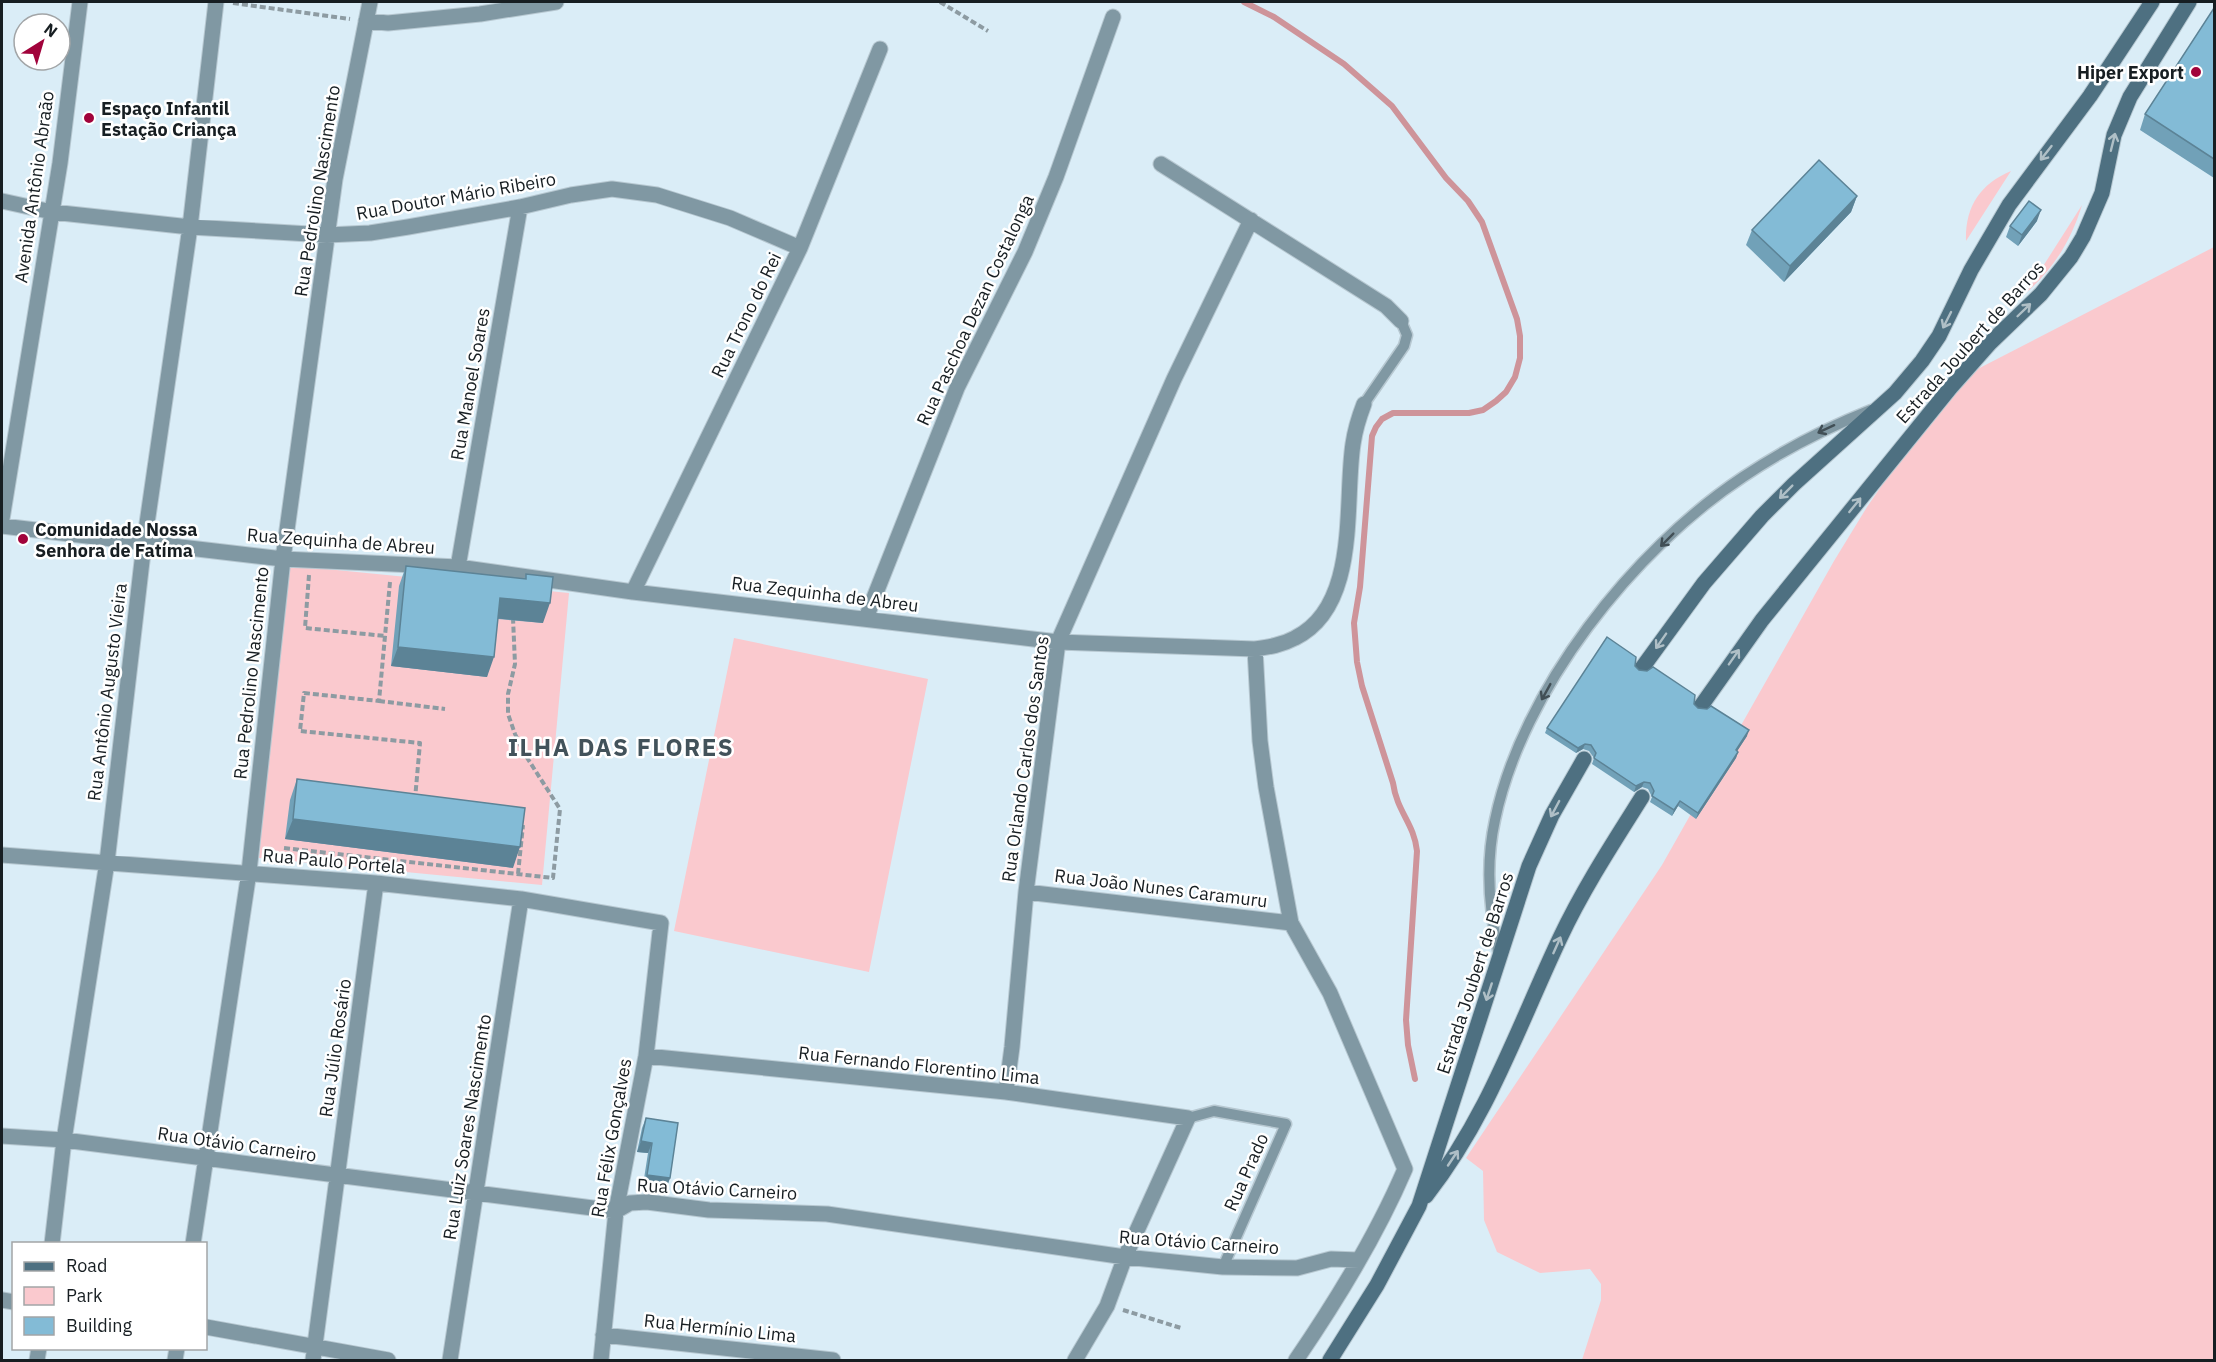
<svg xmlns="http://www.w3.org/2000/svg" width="2216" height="1362" viewBox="0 0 2216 1362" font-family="'IBM Plex Sans',sans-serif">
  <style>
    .green { fill: #fac9ce }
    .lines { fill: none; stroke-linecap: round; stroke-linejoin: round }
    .stream { stroke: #ce949a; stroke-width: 6 }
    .service-casing { stroke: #b7c8d1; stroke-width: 13 }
    .minor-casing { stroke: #b7c8d1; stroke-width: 17 }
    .secondary-casing { stroke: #b7c8d1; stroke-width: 17 }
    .path { stroke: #8d9ba2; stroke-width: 4; stroke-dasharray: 6 3; stroke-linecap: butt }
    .service { stroke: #8098a3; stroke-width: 10 }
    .minor { stroke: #8098a3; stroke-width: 15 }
    .secondary { stroke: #4e7081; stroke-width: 15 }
    .wall { fill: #71a1b8 }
    .shaded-wall { fill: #5c8396 }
    .building { fill: #83bbd6; stroke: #5c8396; stroke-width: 1.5 }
    .oneway { stroke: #afbfc6 }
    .oneway2 { stroke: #414f56 }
    .poi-dot { fill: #a1033b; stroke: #fff; stroke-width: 2 }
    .labels { text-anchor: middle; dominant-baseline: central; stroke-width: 5; stroke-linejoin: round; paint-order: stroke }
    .poi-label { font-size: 18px; font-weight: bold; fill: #171e22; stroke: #fff; text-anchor: start }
    .street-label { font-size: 18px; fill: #171e22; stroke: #fff }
    .district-label { font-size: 24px; font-weight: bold; letter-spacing: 1.5px; fill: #42525a; stroke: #fff }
  </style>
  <rect width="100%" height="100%" fill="#daedf7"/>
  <path class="green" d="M2011,171l-45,70c-1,-34 14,-57 45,-70z
    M2082,205c-11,36 -28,63 -56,88z
    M2214,247v1113h-632l19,-60v-16l-11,-15 -50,4 -43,-21 -13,-32 -1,-49 -17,-13 196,-293 172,-304 33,-54 53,-77 44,-54z
    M286,565l283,28 -27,292 -283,-27z
    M734,638l194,41 -59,293 -195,-41z"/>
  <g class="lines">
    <path class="stream" d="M1244,2l30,15 70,47 48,42 54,72 22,23 14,21 35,97 3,17v22l-5,19 -9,15 -10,9 -13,9 -14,3h-76l-11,6 -6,8 -4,9 -12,151 -6,36 3,39 5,24 31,97c4,29 21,40 24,68l-11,169 2,25 7,34"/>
    <g class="service-casing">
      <path id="service" d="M1364,404l40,-58 3,-11 -6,-14
        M1499,955c-10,-44 -14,-90 -4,-135 27,-130 138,-270 248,-343 40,-27 83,-49 128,-67
        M1188,1118l26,-7 72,13 -63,143"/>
    </g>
    <g class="minor-casing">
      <path id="minor" d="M366,21l22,2 92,-9 76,-12
        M1161,164l225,142 15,15
        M2,201l50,11 138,15 137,8 43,-2 38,-6 112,-20 51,-12 41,-6 45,6 73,23 70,30
        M2,519l58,-356 20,-161
        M2,526l281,33 175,8 175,25 425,50 197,7c14,-2 27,-4 40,-11 65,-32 49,-135 58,-194 2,-14 6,-27 11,-40
        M458,567l62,-360
        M633,592l167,-344 80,-199
        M866,618l91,-230 68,-136 31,-75 57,-160
        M1255,649l5,92 6,46 25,136 39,70 75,176c-29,68 -68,131 -109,191
        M2,855l374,28 145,16 140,24 -15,133 -30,155 -15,149
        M1026,892l265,31
        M646,1056l360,36 182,26 -63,139 -18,49 -32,54
        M1006,1092l6,-45 14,-155 32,-250 116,-263 77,-159
        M2,1136l62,4 552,71 14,-8 17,-1 62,8 118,4 298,43 98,10 74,1 34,-9 28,1
        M52,1244l12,-104 43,-278 37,-318 46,-317 26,-225
        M193,1244l56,-372 34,-313 52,-380 35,-177
        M2,1300l12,2
        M206,1327l182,33
        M603,1335l230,25
        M37,1360l2,-12
        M175,1360l2,-12
        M313,1360l63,-477
        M450,1360l71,-461"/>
    </g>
    <g class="secondary-casing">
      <path id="secondary" d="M1642,668l62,-85 58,-67 32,-32 101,-91 27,-32 17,-25 32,-66 38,-65 81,-109 62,-94
        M1701,706l61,-86 189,-233 39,-44 51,-49 30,-37 12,-20 19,-44 12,-58 16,-38 59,-95
        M1426,1196c63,-81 91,-167 134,-258 23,-49 53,-95 82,-141
        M1330,1360l47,-75 42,-79 110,-340 23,-51 32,-56"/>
    </g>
    <path class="path" d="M940,2l48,29
      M233,3l117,16
      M309,575l-4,53 80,8
      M390,582l-11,119 -75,-8 -4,38 120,12 -5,56
      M379,701l66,8
      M284,848l269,30 7,-69 -36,-56 -9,-19 -7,-20v-20l7,-30 -2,-46
      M518,874l5,-49
      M1123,1310l58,18"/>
    <use href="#service" class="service"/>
    <use href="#minor" class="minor"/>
    <use href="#secondary" class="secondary"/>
  </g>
  <path class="wall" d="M2214,8v170l-74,-48 5,-16z
    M1857,196l-6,16 -67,70 -38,-37 6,-15z
    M2037,221l-19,25 -12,-9 4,-11z
    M406,566l118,13 2,-5 17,49 -45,-4 -11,58 -96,-11 8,-80z
    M1635,666l4,4 59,38 49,28 -10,15 1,1 -2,6 -40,61 -18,-13 -6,10 -22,-14 2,-5 -4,-8 -6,-2 -8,5 -42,-28 2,-6 -5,-7 -6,-2 -7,4 -31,-20 2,-5z
    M297,779l216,89 -228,-29 5,-39z
    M646,1118l24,60 -4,11 -23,-4 5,-32 -11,-1 5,-24z"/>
  <path class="shaded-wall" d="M1857,196l-6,16 -67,70 6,-16z
    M2041,210l-4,11 -19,25 4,-11z
    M500,598l50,5 -7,20 -50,-5z
    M398,647l96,10 -7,20 -96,-11z
    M1749,730l-2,6 -13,20 2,-6z
    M1585,744l-2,5 -7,4 2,-5z
    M1738,752l-2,6 -40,61 2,-6z
    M1644,782l-2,5 -8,5 2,-6z
    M1680,801l-2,5 -6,10 2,-6z
    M293,819l227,28 -7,21 -228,-29z
    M641,1141l11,2 -4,10 -11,-1z
    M647,1175l23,3 -4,11 -23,-4z"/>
  <path class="building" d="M2214,8v151l-69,-45z
    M1819,160l38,36 -67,70 -38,-36z
    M2029,201l12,9 -19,25 -12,-9z
    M406,566l120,13v-5l27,3 -3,26 -50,-5 -6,59 -96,-10z
    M1607,637l29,20 -1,9 4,4 8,1 6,-4 42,28 -1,9 4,4 9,1 4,-3 38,24 -13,20 2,2 -40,61 -18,-12 -6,9 -22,-14 2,-5 -4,-8 -6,-1 -8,4 -42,-28 2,-5 -5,-8 -6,-1 -7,4 -31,-20z
    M297,779l228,29 -5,39 -227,-28z
    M646,1118l32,5 -8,55 -23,-3 5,-32 -11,-2z"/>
  <defs><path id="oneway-shaft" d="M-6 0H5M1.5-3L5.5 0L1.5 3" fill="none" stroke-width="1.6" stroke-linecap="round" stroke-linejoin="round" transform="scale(1.5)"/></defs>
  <g class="oneway">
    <use href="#oneway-shaft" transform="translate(2113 142) rotate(-76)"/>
    <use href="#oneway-shaft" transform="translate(2046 153) rotate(128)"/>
    <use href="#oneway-shaft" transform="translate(2024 310) rotate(-44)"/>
    <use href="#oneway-shaft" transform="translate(1947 320) rotate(117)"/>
    <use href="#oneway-shaft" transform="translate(1786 492) rotate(135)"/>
    <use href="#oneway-shaft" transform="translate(1855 505) rotate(-51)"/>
    <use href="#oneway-shaft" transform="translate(1661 641) rotate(125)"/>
    <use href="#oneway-shaft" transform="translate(1734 657) rotate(-55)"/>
    <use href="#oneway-shaft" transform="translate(1555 809) rotate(118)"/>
    <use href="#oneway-shaft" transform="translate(1557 945) rotate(-66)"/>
    <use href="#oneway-shaft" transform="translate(1489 992) rotate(108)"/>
    <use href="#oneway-shaft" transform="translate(1453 1158) rotate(-56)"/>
  </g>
  <g class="oneway2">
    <use href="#oneway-shaft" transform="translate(1826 429) rotate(155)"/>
    <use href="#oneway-shaft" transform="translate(1667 540) rotate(135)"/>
    <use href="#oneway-shaft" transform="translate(1546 692) rotate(119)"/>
  </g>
  <g class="poi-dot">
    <circle cx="2196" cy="72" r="6"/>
    <circle cx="89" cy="118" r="6"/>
    <circle cx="23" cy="539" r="6"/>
  </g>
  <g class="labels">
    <g class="poi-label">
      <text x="2184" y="72" text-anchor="end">Hiper Export</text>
      <text x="101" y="108">Espaço Infantil<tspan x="101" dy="21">Estação Criança</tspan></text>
      <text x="35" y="529">Comunidade Nossa<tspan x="35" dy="21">Senhora de Fatíma</tspan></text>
    </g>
    <g class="street-label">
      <text transform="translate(34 187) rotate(-82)">Avenida Antônio Abraão</text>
      <text transform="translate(317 191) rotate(-81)">Rua Pedrolino Nascimento</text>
      <text transform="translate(456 196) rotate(-10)">Rua Doutor Mário Ribeiro</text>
      <text transform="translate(975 310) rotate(-65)">Rua Paschoa Dezan Costalonga</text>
      <text transform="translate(746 315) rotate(-64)">Rua Trono do Rei</text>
      <text transform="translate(1970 342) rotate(-48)">Estrada Joubert de Barros</text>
      <text transform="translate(470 384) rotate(-80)">Rua Manoel Soares</text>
      <text transform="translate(341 541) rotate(4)">Rua Zequinha de Abreu</text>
      <text transform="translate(825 594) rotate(7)">Rua Zequinha de Abreu</text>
      <text transform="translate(251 673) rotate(-84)">Rua Pedrolino Nascimento</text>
      <text transform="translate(107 692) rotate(-83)">Rua Antônio Augusto Vieira</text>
      <text transform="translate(1025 759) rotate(-82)">Rua Orlando Carlos dos Santos</text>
      <text transform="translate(334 861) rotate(5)">Rua Paulo Portela</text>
      <text transform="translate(1161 888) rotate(7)">Rua João Nunes Caramuru</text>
      <text transform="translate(1475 973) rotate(-72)">Estrada Joubert de Barros</text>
      <text transform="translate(335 1048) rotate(-82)">Rua Júlio Rosário</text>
      <text transform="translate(919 1065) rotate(6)">Rua Fernando Florentino Lima</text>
      <text transform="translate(467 1127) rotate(-81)">Rua Luiz Soares Nascimento</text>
      <text transform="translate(611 1138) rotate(-80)">Rua Félix Gonçalves</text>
      <text transform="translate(237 1144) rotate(8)">Rua Otávio Carneiro</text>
      <text transform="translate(1246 1172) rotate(-66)">Rua Prado</text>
      <text transform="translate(717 1189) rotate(3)">Rua Otávio Carneiro</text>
      <text transform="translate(1199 1242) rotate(4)">Rua Otávio Carneiro</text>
      <text transform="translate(720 1328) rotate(6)">Rua Hermínio Lima</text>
    </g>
    <g class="district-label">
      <text x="621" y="747">ILHA DAS FLORES</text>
    </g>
  </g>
  <rect width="2216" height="1362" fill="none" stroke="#171e22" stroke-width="6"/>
  <rect x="12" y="1242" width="195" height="108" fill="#ffffff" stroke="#a2a5a7" stroke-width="1.5"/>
  <rect x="24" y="1262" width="30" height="9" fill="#4e7081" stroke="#a2a5a7" stroke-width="1.5"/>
  <text x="66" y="1272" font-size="18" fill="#171e22">Road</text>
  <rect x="24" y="1287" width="30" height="18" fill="#fac9ce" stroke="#a2a5a7" stroke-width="1.5"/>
  <text x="66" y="1302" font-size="18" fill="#171e22">Park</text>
  <rect x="24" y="1317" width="30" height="18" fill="#83bbd6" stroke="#a2a5a7" stroke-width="1.5"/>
  <text x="66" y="1332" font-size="18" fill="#171e22">Building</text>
  <g transform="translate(42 42) rotate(37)"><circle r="28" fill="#ffffff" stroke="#a2a5a7" stroke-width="1.5"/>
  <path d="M0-4.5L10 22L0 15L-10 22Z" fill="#a1033b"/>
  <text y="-9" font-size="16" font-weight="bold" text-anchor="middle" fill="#171e22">N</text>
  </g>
</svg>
